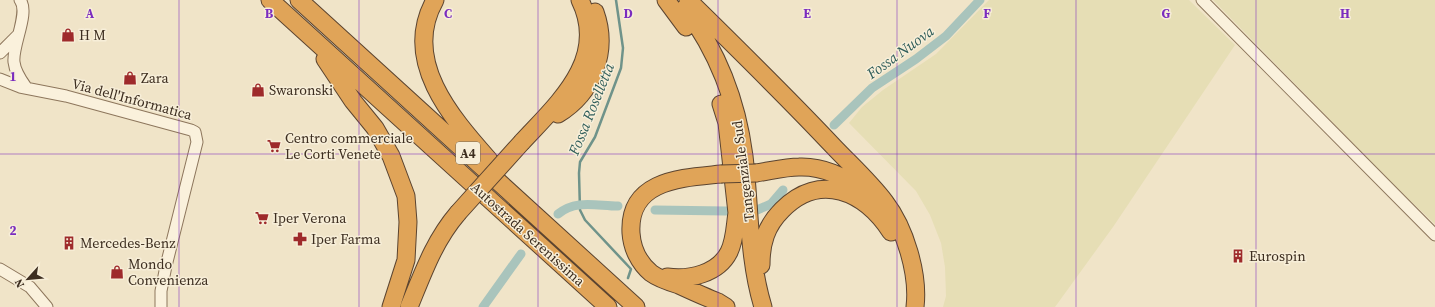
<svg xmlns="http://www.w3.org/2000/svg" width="1435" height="307" viewBox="0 0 1435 307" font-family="'Source Serif 4',serif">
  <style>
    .farmland { fill: #e6deb5 }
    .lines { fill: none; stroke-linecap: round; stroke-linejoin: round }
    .stream { stroke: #6f938a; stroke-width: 2.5 }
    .canal { stroke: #a9c4bc; stroke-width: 9 }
    .minor-casing { stroke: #8d765c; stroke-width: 13 }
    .highway-casing { stroke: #5b4430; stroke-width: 19 }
    .minor { stroke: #faf1dc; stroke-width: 11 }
    .highway { stroke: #e0a458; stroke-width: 17 }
    .highway-bridge-casing { stroke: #5b4430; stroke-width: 19; stroke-linecap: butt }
    .highway-bridge { stroke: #e0a458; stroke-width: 17 }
    .grid { fill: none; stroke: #7b2cbf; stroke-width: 1; stroke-opacity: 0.55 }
    .labels { text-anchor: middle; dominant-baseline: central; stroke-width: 3; stroke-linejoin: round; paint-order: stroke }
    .shield { fill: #f7eed8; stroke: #756857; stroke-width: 1 }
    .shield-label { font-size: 13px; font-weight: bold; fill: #3d2e20 }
    .poi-label { font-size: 14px; fill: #3d2e20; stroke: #f7eed8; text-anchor: start }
    .street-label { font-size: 14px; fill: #3d2e20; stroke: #f7eed8 }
    .water-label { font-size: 15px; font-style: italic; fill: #2f5d5a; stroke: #f7eed8 }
    .grid-label { font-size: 13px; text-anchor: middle; font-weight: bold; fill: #7b2cbf; stroke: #f7eed8; stroke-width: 3; stroke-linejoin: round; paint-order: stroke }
  </style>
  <rect width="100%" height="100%" fill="#f0e4c8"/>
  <path class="farmland" d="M989,0h200l46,45 -122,182 -58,80h-112l3,-11 -1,-29 -4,-24 -11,-28 -14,-24 -67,-68 13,-16 21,-17 53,-36z
    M1213,0h222v224l-37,-35z"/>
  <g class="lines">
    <path class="stream" d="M616,0l7,48 -2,20 -26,69 -15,25 -1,11 1,37 5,10 46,49 -3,9"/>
    <path class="canal" d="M834,125l38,-37 44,-29 30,-23 34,-36
      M655,210l71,1
      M757,210l14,-6 12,-14
      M558,214c18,-15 39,-8 60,-8
      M483,307l38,-53"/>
    <g class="minor-casing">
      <path id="minor" d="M20,0c10,12 -8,46 -6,62 1,10 7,18 12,25
        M1202,0l233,235
        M0,53l18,-18
        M0,79l20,8 46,9 125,34 4,2 2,10 -31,124 -5,25v16
        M0,269l30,18 17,20"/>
    </g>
    <g class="highway-casing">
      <path id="highway" d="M270,0l338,307
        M299,0l337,307
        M435,0c-34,60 16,117 54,160
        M666,0l20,27
        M688,0c49,48 98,96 145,146 17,18 37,36 52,56 20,26 34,72 30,105
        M685,8c33,44 52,94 59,148 6,50 4,102 19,151
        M325,59l28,42 22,27 16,28 15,40 2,26 -2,38 -15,47
        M721,104l6,19 11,99
        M558,114c35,-21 51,-63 37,-102
        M522,142c36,-39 87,-83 58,-142
        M756,173c14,-2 29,-6 43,-6 25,-1 48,11 66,25
        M721,174c-38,4 -93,5 -90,59 1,15 8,30 20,40 8,6 18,9 28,12 13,6 26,12 39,17l8,5
        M761,265c0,-22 5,-39 21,-55 38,-39 83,-18 109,22
        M667,277c22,3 51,-3 62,-25 6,-12 6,-27 8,-39
        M409,307c14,-34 25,-66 49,-94"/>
    </g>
    <use href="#minor" class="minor"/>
    <use href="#highway" class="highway"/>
    <g class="highway-bridge-casing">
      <path id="highway-bridge" d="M721,174l35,-1
        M458,213l64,-71"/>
    </g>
    <use href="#highway-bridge" class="highway-bridge"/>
  </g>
  <path class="grid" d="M179,0v307M359,0v307M538,0v307M718,0v307M897,0v307M1076,0v307M1256,0v307M0,154h1435"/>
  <defs>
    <g id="shop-bare" transform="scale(1.08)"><path d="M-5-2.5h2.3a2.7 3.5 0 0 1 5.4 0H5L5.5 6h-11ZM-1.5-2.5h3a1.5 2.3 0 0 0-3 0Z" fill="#9e2a2b" stroke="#f7eed8" stroke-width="2.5" paint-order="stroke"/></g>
    <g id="supermarket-bare" transform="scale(1.08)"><path d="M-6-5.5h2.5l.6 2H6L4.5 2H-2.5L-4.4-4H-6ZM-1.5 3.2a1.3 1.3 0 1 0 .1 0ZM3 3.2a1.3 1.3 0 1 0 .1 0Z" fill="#9e2a2b" stroke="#f7eed8" stroke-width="2.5" paint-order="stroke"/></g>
    <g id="pharmacy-bare" transform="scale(1.08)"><path d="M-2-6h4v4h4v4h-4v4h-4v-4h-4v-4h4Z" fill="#9e2a2b" stroke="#f7eed8" stroke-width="2.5" paint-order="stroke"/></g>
    <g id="building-bare" transform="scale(1.08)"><path d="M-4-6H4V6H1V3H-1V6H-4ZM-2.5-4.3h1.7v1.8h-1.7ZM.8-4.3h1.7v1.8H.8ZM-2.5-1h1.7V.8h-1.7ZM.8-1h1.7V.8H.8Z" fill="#9e2a2b" stroke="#f7eed8" stroke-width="2.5" paint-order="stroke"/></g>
  </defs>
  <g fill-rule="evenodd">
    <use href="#shop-bare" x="68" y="35"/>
    <use href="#shop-bare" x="130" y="78"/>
    <use href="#shop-bare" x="258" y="90"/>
    <use href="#supermarket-bare" x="274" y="146"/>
    <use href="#supermarket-bare" x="262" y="218"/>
    <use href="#pharmacy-bare" x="300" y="239"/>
    <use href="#building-bare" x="69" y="243"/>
    <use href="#building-bare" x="1238" y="256"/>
    <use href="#shop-bare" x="117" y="272"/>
  </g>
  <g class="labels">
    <rect class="shield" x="456" y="142" width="24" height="22" rx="3"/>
    <g class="shield-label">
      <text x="468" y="153">A4</text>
    </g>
    <g class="poi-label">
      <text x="79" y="35">H M</text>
      <text x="141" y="78">Zara</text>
      <text x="269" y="90">Swaronski</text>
      <text x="285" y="138">Centro commerciale<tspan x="285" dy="16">Le Corti Venete</tspan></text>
      <text x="273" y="218">Iper Verona</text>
      <text x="311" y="239">Iper Farma</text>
      <text x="80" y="243">Mercedes-Benz</text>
      <text x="1249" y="256">Eurospin</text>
      <text x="128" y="264">Mondo<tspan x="128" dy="16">Convenienza</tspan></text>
    </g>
    <g class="street-label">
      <text transform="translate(132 99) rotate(15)">Via dell'Informatica</text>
      <text transform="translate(743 171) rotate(-97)">Tangenziale Sud</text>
      <text transform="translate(528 234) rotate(42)">Autostrada Serenissima</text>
    </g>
    <g class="water-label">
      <text transform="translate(900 52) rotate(-36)">Fossa Nuova</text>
      <text transform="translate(591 109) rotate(-68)">Fossa Roselletta</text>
    </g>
  </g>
  <g class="grid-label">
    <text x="90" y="18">A</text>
    <text x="269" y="18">B</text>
    <text x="448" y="18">C</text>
    <text x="628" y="18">D</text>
    <text x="807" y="18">E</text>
    <text x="987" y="18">F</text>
    <text x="1166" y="18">G</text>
    <text x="1345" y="18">H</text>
    <text x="13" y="81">1</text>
    <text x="13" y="235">2</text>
  </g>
  <g transform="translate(28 279) rotate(243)" stroke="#f7eed8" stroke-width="3" paint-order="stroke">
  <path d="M0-3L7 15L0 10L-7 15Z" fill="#3d2e20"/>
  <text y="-6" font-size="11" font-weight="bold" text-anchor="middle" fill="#3d2e20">N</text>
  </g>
</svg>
